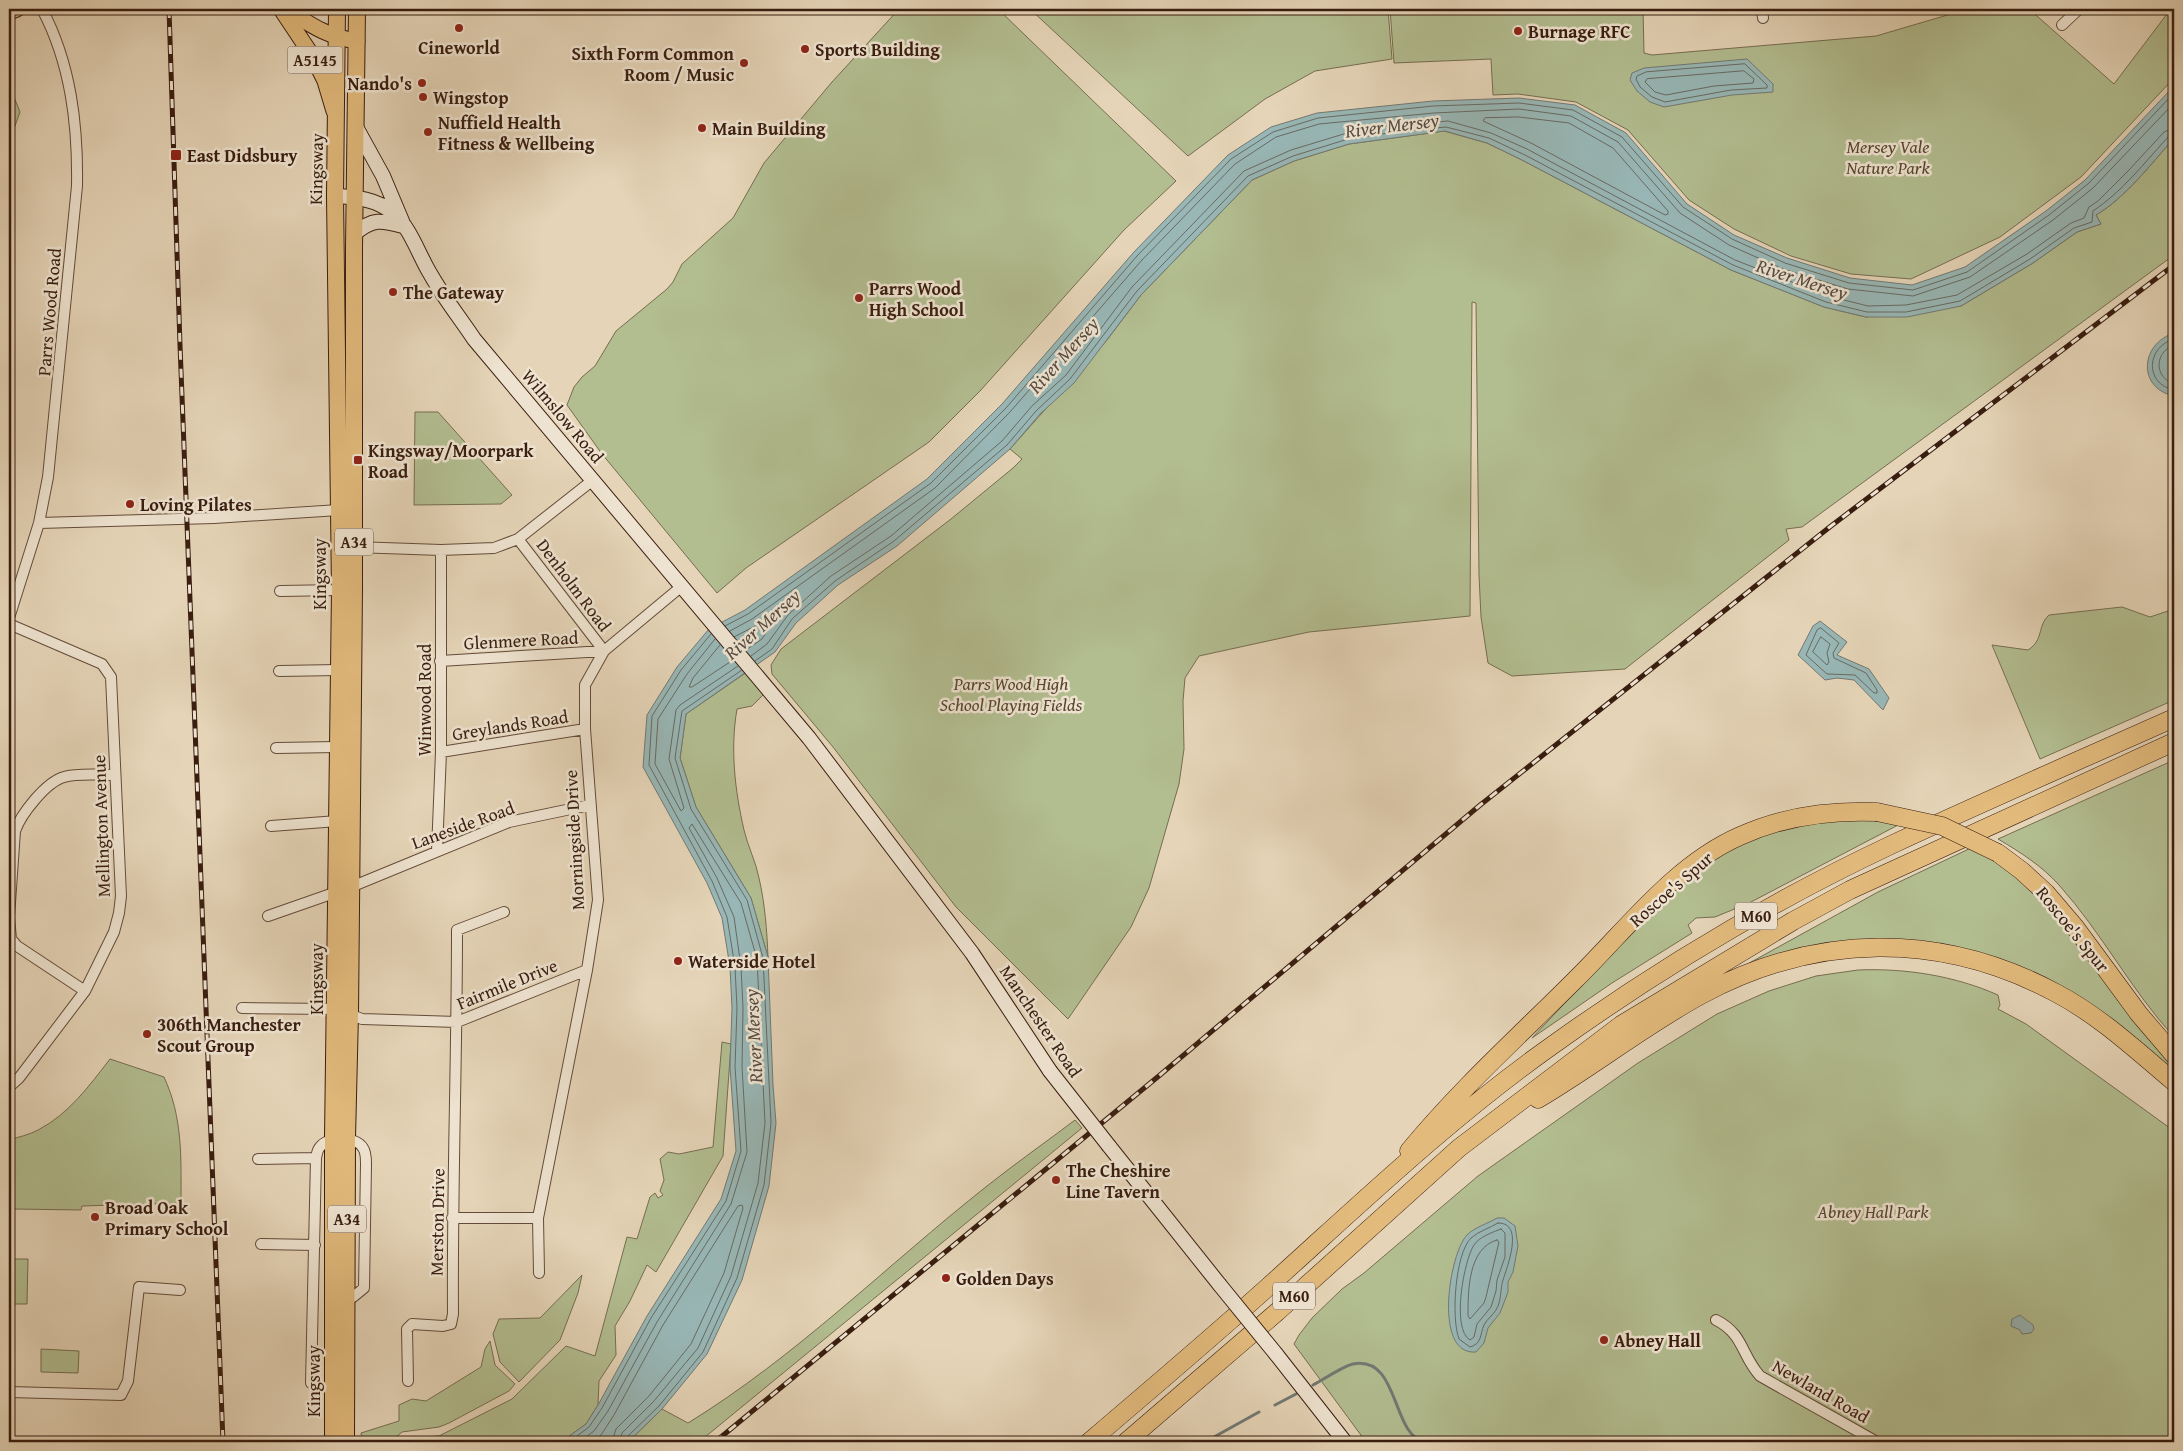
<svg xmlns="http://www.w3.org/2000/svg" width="2183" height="1451" viewBox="0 0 2183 1451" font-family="'Gentium Book Plus',serif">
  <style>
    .green { fill: #b2bd90; stroke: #766d50 }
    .water { fill: #98b7b6; stroke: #727973 }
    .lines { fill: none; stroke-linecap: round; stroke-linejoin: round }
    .shore { stroke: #686a62; stroke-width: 1 }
    .stream { stroke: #727973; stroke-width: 3 }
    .minor-casing { stroke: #644b39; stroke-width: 12 }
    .secondary-casing { stroke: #391d0f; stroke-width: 16 }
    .primary-casing { stroke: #391d0f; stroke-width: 17 }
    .trunk-casing { stroke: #391d0f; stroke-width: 18 }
    .motorway-casing { stroke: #391d0f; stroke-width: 19 }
    .minor { stroke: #eee3d0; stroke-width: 10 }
    .secondary { stroke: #eee3d0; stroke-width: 14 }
    .primary { stroke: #e2ba7c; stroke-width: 15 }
    .trunk { stroke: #e2ba7c; stroke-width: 16 }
    .motorway { stroke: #e2ba7c; stroke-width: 18 }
    .rail-casing { stroke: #391d0f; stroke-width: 5 }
    .rail { stroke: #eee3d0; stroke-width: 3; stroke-dasharray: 9; stroke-linecap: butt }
    .secondary-bridge-casing { stroke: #391d0f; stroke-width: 16; stroke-linecap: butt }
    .motorway-bridge-casing { stroke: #391d0f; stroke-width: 19; stroke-linecap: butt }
    .secondary-bridge { stroke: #eee3d0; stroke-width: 14 }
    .motorway-bridge { stroke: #e2ba7c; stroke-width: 18 }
    .poi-dot { fill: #8f2418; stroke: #eee3d0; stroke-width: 2 }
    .labels { text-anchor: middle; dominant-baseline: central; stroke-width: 5; stroke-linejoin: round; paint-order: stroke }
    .shield { fill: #eee3d0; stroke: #6f5849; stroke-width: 1 }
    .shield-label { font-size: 16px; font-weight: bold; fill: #391d0f }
    .poi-label { font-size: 18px; font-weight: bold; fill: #391d0f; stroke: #eee3d0; text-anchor: start }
    .park-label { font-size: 18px; font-style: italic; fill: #57452f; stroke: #eee3d0 }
    .street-label { font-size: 18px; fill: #391d0f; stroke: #eee3d0 }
    .water-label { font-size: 19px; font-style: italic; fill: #564b41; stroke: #eee3d0 }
  </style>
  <rect width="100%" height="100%" fill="#e5d4b7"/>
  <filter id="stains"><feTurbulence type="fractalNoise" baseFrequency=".004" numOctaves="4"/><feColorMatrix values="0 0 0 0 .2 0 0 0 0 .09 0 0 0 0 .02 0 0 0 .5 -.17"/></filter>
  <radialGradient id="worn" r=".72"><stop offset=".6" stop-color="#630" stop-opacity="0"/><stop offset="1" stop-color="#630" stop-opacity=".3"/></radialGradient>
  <path class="green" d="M899,9h99l178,172 -52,49 -144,161 -51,51 -183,126 -29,25 -115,-139 -35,-49 7,-18 8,-10 13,-11 21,-35 51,-42 6,-7 9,-18 51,-46 31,-55 68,-81z
    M1030,9h358l4,50 -77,12 -50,28 -77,57z
    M1390,9h253l1,44 8,2 224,-19 92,-27h61l85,75 56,-74 4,3v65l-93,99 -81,60 -89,42 -60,-5 -60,-18 -57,-27 -45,-29 -61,-70 -52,-28 -58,-8 -25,1 -2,-36 -97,4z
    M9,87h1l10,25 -9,25 -2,29z
    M1444,131l43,12 35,17 209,110 93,37 42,10 95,-11 72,-43 44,-31 24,-8 -5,-9c29,-17 56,-52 78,-77v117l-372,272 -16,2 3,11 -164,129 -113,7 -24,-13 -7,-46 -2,-42 -3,-272 -4,-1 -2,314 -161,16 -110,24 -14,22 -2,23 1,48 -5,35 -30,104 -18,39 -63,92 -112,-112 -123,-160 -61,-73 -1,-9 10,-16 170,-130 62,-51 9,-9 -12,-10 97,-109 34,-45 111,-115 42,-19 55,-17z
    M415,412h23l74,83 -11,9 -87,1z
    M2122,607l28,10 24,-8v91l-134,59 -48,-114 36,5c16,-10 9,-24 21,-35z
    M747,672l18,21 -13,13 -15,3c-7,40 -2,82 7,121 4,17 12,32 15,48 6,26 8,53 9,79l-17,-59 -55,-91 -16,-49 6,-44z
    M2174,760v277c-43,-47 -72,-104 -115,-152 -17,-19 -39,-33 -61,-46z
    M1850,817l52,6 -153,80 -34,14 -19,1 -8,7 4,8 -80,50 -80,55 107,-114 35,-34 27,-22 22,-15 52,-24z
    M1973,847l22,13 42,34 137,169v10l-74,-60 -191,-71 -176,30 145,-80z
    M1858,970c48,-2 97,6 140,25l2,10 -2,4 28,15 148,107v311h-808l-72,-98 5,-9 13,-17 30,-29 22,-16 114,-97 160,-113 79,-49 52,-23 47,-15z
    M722,1042l9,2 -8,112 -67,116 -9,-7 -17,36 -15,25 1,29 -17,26 -1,24 -12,19 -25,18h-163l5,-4 36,-2 73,-37 54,-53 29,10 32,-119 10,2 13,-42 5,-4 3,5 5,-3 -3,-4 4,-11 -4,-21 8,-7 11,2 34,-7z
    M110,1059l54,18c19,41 17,81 17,126l-99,3 -1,4 -67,-1 -1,12 -4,-3v-78c9,-3 20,-5 29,-10 31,-16 51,-44 72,-71z
    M1075,1120l7,8 -383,314h-71l34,-33 26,14c109,-67 199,-158 299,-237 29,-23 59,-44 88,-66z
    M9,1259h19l-1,45h-18z
    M582,1275l-4,18 -18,47 -41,42 -19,-20 -7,-28 6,-15 41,-1z
    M490,1341l5,24 20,19 -6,7 -60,32 -10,4 -37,5 -12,10h-28l-1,-9 38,-12v-16l13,-6 14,2 55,-34 4,-18z
    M41,1349l38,2 -1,22 -37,-1z"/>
  <path class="water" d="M1747,59l26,25v8l-41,3 -68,12 -14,-5 -13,-11 -7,-11 2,-7 12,-5z
    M2174,86v52c-22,25 -49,60 -78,77l5,9 -24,8 -44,31 -72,43 -54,11h-41l-42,-10 -93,-37 -209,-110 -35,-17 -42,-12 -96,13 -55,17 -42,19 -111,115 -67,88 -34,31 -30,35 -113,97 -59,39 -42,38 -21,29 -89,62 -6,44 16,49 55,91 17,59 5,128 3,38 -7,63 -27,94 -35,74 -45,55 -34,33h-67l25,-18 12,-19 49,-89 74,-117 15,-48 -6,-84 2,-59 -2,-41 -8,-49 -15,-35 -64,-116 4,-52 30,-48 32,-38 36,-19 182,-131 75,-75 132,-152 94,-97 43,-28 46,-14 116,-12 86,-3 56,7 51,28 61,71 47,31 53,23 63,20 62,7 53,-18 81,-56 39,-31z
    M2174,333v63c-37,-8 -34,-52 0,-63z
    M1820,621l27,21 -10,13 32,14 20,29 -6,12 -29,-30 -17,-2 -12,2 -27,-25 15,-29z
    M1497,1218h7l11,8 3,20 -5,26 -5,10v10l-8,21 -12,15 -4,15 -8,9c-43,4 -27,-98 -9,-117 8,-8 20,-11 30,-17z
    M2020,1315l13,10 1,4 -3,4 -9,1 -2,-4 -9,-4 1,-7z"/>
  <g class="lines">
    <path class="shore" d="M1745,64l22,21v3l-36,2 -66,12 -13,-5 -12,-10 -4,-8 1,-3 9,-4z
      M1744,71l10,8 -1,4 -39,3 -48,9 -11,-3 -10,-10 2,-3z
      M1519,117l50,6 44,25 55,63v3l-3,1 -134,-72 -48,-22 2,-3z
      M2174,339c-28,8 -30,45 0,51
      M2174,345c-20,7 -20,33 0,39
      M725,626l23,-12 183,-131 75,-75 131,-152 94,-97 42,-27 45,-14 115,-12 86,-3 54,7 49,27 61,70 49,32 53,24 64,20 64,7 54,-18 82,-57 40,-32 85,-90
      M1821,628l18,15 -6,10 1,5 32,15 11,17v3h-3l-19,-18 -28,-1 -21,-19 11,-25z
      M730,631l22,-12 183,-131 75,-76 132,-152 93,-96 41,-27 43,-13 115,-11 85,-4 52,7 47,26 62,71 49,32 54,24 65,20 65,7 57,-19 83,-57 40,-32 81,-85
      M734,637l21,-11 20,-14h3v3l-16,24 -16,11
      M1821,637l9,7 -3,9 2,9 -2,3 -14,-13z
      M715,639l-28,35 -29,45 -3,45 26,47 3,-3 -15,-49 7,-49 4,-5 58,-39
      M720,645l-27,33 -4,9h3l41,-27
      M751,656l16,-12 21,-29 43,-39 60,-40 111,-95 30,-35 34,-31 66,-88 112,-116 47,-21 56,-17 47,-8 54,-4 43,12 36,16 208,111 93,36 40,10 38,-1 51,-10 70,-41 44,-31 13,-5 5,-11 9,-6 31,-31 35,-38 10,-4
      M755,661l17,-12 20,-30 43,-38 59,-40 113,-96 29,-34 34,-32 67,-88 111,-115 45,-20 55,-17 47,-7 51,-5 43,11 36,17 208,110 93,37 41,10h39l54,-11 70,-42 44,-31 18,-6 1,-11c29,-19 52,-49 76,-75l5,-1
      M1498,1223c27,-1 9,44 5,57 -3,9 -1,20 -7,30 -3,5 -9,9 -12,15 -4,9 -2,19 -14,22l-11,-8c-8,-21 -4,-85 12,-101 8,-7 19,-10 27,-15z
      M1501,1229l4,4v24l-8,23 -1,11 -5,16 -14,17 -3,13 -4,3c-19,-11 -6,-80 4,-95 5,-8 19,-13 27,-16z
      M1497,1240l2,2 -13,55 -2,6 -14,16 -2,-3c0,-25 0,-68 29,-76z
      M569,1442l20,-15 13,-19 49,-90 75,-117 15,-50 -6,-84 2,-59 -2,-41 -8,-50 -15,-36 -63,-116 3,-49 29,-46 30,-36
      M579,1442l15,-11 14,-20 49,-89 74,-118 16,-52 -5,-85 1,-59 -2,-41 -7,-50 -17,-39 -28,-50 3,-4 49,79 16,56 8,164 -7,60 -27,93 -33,72 -44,53 -32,32 -3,9
      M592,1442l9,-7 13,-20 49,-90 75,-119 4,-1 1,3 -19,65 -33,71 -42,52 -33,33 -4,13
      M626,1442l1,-5 32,-31 44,-54 34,-74 27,-93 7,-62 -8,-165 -16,-58 -56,-91 -16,-51 7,-47 60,-41"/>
    <path class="stream" d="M1313,1385c10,-5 30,-19 40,-21 47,-9 38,72 72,78
      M1275,1405l21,-11
      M1205,1442l54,-30"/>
    <g class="minor-casing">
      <path id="minor" d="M1762,9l1,9
        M2062,25l17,-16
        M39,523l175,-5 125,-8
        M518,539l86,112
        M354,547l87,3 53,-2 24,-9 75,-59
        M280,591l60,-1
        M9,618l30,-95 9,-46 29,-291c1,-61 -6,-122 -35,-177
        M9,624l93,40 9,13 10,219 -2,17 -5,19 -29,59 -66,87 -10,9
        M440,661l164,-10
        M279,671l59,-1
        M276,748l61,-1
        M441,752l144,-23
        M271,826l67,-5
        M437,851l4,-99v-202
        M268,916l83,-29 158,-65 81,-17
        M85,991l-68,-45 -6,-7 -2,-22 6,-86c6,-17 31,-49 49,-54 13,-4 37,-2 51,-2
        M242,1008l94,1 26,10 95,3 130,-52
        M258,1159l58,-1
        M452,1218h86
        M261,1244l54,1
        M539,1273l-1,-55 49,-248 11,-70 -13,-171v-44l19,-34 78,-65
        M1716,1320c28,14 25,35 44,56l117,66
        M408,1381l-1,-52 5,-5 31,2 8,-2 2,-10c-1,-128 4,-256 4,-384l47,-18
        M311,1383l5,-225c1,-4 1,-8 4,-11 8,-11 36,-11 43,1 3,4 3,11 3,16l-2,124 -11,9 -10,1
        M9,1392l112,3 7,-14 11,-94 41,3"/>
    </g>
    <g class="secondary-casing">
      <path id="secondary" d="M356,127l27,49 19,45
        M335,196c20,1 42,3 58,17 18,15 26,43 38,62 13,23 29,43 43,64l335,399 163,215 78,118
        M354,234c19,-16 27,-14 49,-8
        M1109,1146l110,138
        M1276,1354l69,88"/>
    </g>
    <g class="primary-casing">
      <path id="primary" d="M281,9l32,48 12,24 9,30
        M286,9c25,16 41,28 71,32
        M9,12l8,-3"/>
    </g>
    <g class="trunk-casing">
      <path id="trunk" d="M333,1442v-303l7,-549 -5,-394 2,-187
        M346,1442l1,-303 3,-125 4,-425v-341l3,-239"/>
    </g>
    <g class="motorway-casing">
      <path id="motorway" d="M1998,853l24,18 24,22 29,34 64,87 35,41
        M1538,1099c56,-33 106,-73 163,-104 115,-62 240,-64 355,-2 44,23 81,58 118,89
        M1409,1151c51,-62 110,-115 166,-171 51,-50 99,-115 165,-144 44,-20 89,-26 137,-24
        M1089,1442c60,-51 121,-103 180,-156 91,-82 181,-168 281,-239 107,-77 222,-146 341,-202 94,-44 189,-85 283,-127
        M1126,1442l151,-130 182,-164 162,-123 172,-104 57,-31 324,-148"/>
    </g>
    <use href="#minor" class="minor"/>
    <use href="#secondary" class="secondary"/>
    <use href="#primary" class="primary"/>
    <use href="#trunk" class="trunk"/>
    <use href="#motorway" class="motorway"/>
    <g class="rail-casing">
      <path id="rail" d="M169,9l11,336 43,1097
        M715,1442l445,-367 319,-269 352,-280 343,-261"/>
    </g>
    <use href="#rail" class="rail"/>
    <g class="secondary-bridge-casing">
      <path id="secondary-bridge" d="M1050,1071l59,75
        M1219,1284l57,70"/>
    </g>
    <g class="motorway-bridge-casing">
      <path id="motorway-bridge" d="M1877,812l65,14 56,27"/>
    </g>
    <use href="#secondary-bridge" class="secondary-bridge"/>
    <use href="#motorway-bridge" class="motorway-bridge"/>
  </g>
  <g class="poi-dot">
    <circle cx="459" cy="28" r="5"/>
    <circle cx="1518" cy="31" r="5"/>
    <circle cx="805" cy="49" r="5"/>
    <circle cx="744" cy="63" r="5"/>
    <circle cx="422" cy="83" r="5"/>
    <circle cx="423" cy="97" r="5"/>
    <circle cx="702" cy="128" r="5"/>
    <circle cx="428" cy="132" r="5"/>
    <rect x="170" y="149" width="12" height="12" rx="2.5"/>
    <circle cx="393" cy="292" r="5"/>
    <circle cx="859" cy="298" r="5"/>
    <rect x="353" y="455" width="10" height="10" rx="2.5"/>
    <circle cx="130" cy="504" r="5"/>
    <circle cx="678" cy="961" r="5"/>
    <circle cx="147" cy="1034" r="5"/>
    <circle cx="1056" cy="1180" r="5"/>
    <circle cx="95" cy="1217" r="5"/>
    <circle cx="946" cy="1278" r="5"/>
    <circle cx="1604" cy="1340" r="5"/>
  </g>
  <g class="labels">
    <g class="shield">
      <rect x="287.5" y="46.5" width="55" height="27" rx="4"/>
      <rect x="335" y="528.5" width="38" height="27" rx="4"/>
      <rect x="1735" y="902.5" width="42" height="27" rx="4"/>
      <rect x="328" y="1205.5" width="38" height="27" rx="4"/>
      <rect x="1273" y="1282.5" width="42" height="27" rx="4"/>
    </g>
    <g class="shield-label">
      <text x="315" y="60">A5145</text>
      <text x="354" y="542">A34</text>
      <text x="1756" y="916">M60</text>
      <text x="347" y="1219">A34</text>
      <text x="1294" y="1296">M60</text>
    </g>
    <g class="poi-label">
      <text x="1528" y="31">Burnage RFC</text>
      <text x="459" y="47" text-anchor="middle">Cineworld</text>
      <text x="815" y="49">Sports Building</text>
      <text x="734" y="53" text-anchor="end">Sixth Form Common<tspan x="734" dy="21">Room / Music</tspan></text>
      <text x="412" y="83" text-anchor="end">Nando's</text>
      <text x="433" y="97">Wingstop</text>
      <text x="438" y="122">Nuffield Health<tspan x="438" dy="21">Fitness &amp; Wellbeing</tspan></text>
      <text x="712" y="128">Main Building</text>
      <text x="187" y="155">East Didsbury</text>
      <text x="869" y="288">Parrs Wood<tspan x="869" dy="21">High School</tspan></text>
      <text x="403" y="292">The Gateway</text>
      <text x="368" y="450">Kingsway/Moorpark<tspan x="368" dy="21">Road</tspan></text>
      <text x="140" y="504">Loving Pilates</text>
      <text x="688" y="961">Waterside Hotel</text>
      <text x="157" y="1024">306th Manchester<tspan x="157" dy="21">Scout Group</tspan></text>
      <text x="1066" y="1170">The Cheshire<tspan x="1066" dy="21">Line Tavern</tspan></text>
      <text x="105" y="1207">Broad Oak<tspan x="105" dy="21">Primary School</tspan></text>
      <text x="956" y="1278">Golden Days</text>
      <text x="1614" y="1340">Abney Hall</text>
    </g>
    <g class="park-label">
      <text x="1888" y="146">Mersey Vale<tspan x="1888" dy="21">Nature Park</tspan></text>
      <text x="1011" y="683">Parrs Wood High<tspan x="1011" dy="21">School Playing Fields</tspan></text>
      <text x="1873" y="1211">Abney Hall Park</text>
    </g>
    <g class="street-label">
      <text transform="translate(316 169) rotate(-89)">Kingsway</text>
      <text transform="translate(49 312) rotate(-85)">Parrs Wood Road</text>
      <text transform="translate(563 416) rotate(50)">Wilmslow Road</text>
      <text transform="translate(319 574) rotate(-90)">Kingsway</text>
      <text transform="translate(574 585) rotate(53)">Denholm Road</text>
      <text transform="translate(521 640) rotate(-3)">Glenmere Road</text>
      <text transform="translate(424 700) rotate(-90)">Winwood Road</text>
      <text transform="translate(510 725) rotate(-9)">Greylands Road</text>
      <text transform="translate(463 825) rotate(-20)">Laneside Road</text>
      <text transform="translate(101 826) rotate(-92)">Mellington Avenue</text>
      <text transform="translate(574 840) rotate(-93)">Morningside Drive</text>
      <text transform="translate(1671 889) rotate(-41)">Roscoe's Spur</text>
      <text transform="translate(2073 929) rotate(51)">Roscoe's Spur</text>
      <text transform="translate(316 979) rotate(-90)">Kingsway</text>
      <text transform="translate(507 984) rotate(-22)">Fairmile Drive</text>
      <text transform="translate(1041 1021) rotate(56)">Manchester Road</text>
      <text transform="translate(437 1222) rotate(-89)">Merston Drive</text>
      <text transform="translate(313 1381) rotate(-90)">Kingsway</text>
      <text transform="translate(1821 1391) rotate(30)">Newland Road</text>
    </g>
    <g class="water-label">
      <text transform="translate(1392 125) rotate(-7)">River Mersey</text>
      <text transform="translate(1802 279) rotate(18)">River Mersey</text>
      <text transform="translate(1063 355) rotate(-48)">River Mersey</text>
      <text transform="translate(762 624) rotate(-42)">River Mersey</text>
      <text transform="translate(753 1036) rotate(-93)">River Mersey</text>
    </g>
  </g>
  <rect width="2183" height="1451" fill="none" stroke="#e5d4b7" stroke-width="30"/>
  <rect x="10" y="10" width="2163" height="1431" fill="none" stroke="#391d0f" stroke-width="2.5"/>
  <rect x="15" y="15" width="2153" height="1421" fill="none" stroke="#391d0f"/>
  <rect width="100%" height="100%" filter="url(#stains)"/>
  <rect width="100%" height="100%" fill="url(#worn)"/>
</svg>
